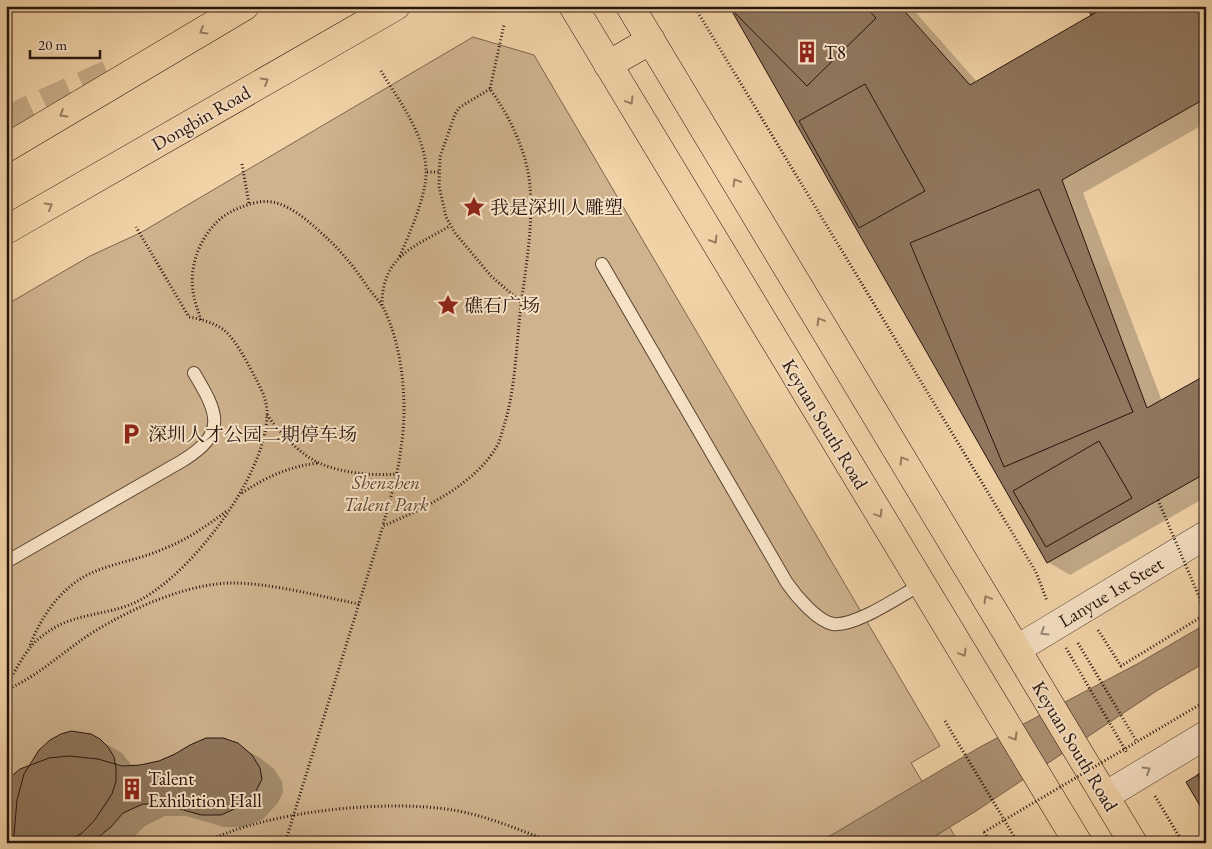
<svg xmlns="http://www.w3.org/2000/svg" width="1212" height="849" viewBox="0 0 1212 849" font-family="'EB Garamond','Noto Serif SC',serif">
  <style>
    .green { fill: #cfb38e; stroke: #7a644e }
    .water { fill: #ad9274; stroke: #77604b }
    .shadow { fill: #0003 }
    .building { fill: #90775e; stroke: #26140e }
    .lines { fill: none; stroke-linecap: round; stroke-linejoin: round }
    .motorway-tunnel { stroke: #c9ad89; stroke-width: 28; stroke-dasharray: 28 14; stroke-linecap: butt }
    .service-casing { stroke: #594434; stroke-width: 14 }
    .tertiary-casing { stroke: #594434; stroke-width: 29 }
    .primary-casing { stroke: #26140e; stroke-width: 29 }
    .path { stroke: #26140e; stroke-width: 3; stroke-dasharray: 1 2.5; stroke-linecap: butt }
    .service { stroke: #f7e2c6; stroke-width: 12 }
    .tertiary { stroke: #f7e2c6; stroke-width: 28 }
    .primary { stroke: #f2d3a8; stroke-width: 28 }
    .path-bridge { stroke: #26140e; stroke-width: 3; stroke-dasharray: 1 2.5; stroke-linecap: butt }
    .oneway { stroke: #967d63 }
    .oneway2 { stroke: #998573 }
    .labels { text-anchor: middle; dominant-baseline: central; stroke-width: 4; stroke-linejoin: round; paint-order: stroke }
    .poi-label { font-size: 19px; fill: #26140e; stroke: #f7e2c6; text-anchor: start }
    .street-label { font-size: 19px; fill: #26140e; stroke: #f7e2c6 }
    .park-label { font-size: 19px; font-style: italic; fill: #594434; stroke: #f7e2c6 }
  </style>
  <rect width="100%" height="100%" fill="#f2d3a8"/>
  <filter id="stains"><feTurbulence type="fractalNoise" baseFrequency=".004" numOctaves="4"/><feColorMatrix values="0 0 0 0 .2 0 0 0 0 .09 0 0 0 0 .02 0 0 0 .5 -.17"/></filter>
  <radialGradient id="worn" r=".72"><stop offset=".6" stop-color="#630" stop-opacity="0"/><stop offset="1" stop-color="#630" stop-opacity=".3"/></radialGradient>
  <path class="green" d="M473,37l61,18 406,691 -29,17 48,80h-953v-538l84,-49 50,-23z"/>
  <path class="water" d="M1206,624v38l-48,28 -182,121 -52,32h-106l162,-96 159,-84z"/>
  <path class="shadow" d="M730,6h180l68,77 116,-68 -6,-9h118v117l-123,70 79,208 44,-25v121l-136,78 -22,-13z
    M90,735l32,18 11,14 104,-22 23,13 14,11 8,12 1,11 -5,11 -15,16 -19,8h-20l-38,-11h-21l-20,10 -17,17h-122l25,-78z"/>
  <path class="building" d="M729,6h171l70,79 137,-79h99v92l-144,82 85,228 59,-33v98l-159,90z
    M865,6l11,12 -69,68 -78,-79z
    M1086,6h21l-16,9z
    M865,84l60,107 -66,37 -60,-107z
    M1039,189l94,223 -129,55 -94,-224z
    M1099,441l33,57 -86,49 -33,-56z
    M71,731l20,3 9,5 8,8 6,10 2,11v13l-4,13 -18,27 -12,12 -17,10h-55l4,-8 3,-35 7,-26 15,-24 11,-10 11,-6z
    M206,738h17l15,5 14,12 8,13 2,11 -6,12 -15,15 -20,9h-20l-38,-11h-20l-20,9 -12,14 -20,16h-85v-57l2,-7 12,-10 29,-11 20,-2 29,3 24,7 18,-1 19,-4 16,-7 15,-9z
    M1206,770v46l-20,-34z
    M1206,770v16l-9,-11z"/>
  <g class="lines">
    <path class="motorway-tunnel" d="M6,120l113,-51"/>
    <g class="service-casing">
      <path id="service" d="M602,264l185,319c9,13 30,38 46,41 23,3 68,-29 89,-40
        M6,562l176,-101c46,-28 36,-48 12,-88"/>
    </g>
    <g class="tertiary-casing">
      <path id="tertiary" d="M1017,649l189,-114
        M1105,796l101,-61"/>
    </g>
    <g class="primary-casing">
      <path id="primary" d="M573,6l505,837
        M630,6l503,837
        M608,65l43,-25
        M6,148l239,-142
        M6,230l390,-224"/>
    </g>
    <path class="path" d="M694,6l342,566 11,29
      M381,71c18,30 44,63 45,99 1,26 -17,64 -27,88
      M490,89l-30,18 -5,7 -15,43 -1,29 7,31 9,16 36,43 30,26
      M242,164l7,40
      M427,172h12
      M382,305c0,-49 32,-58 68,-79
      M201,320c-3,-10 -7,-19 -8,-29 -5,-33 15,-72 46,-83 10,-4 22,-8 33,-6 20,3 42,24 56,37 16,15 29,32 41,50 5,6 10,12 14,18 20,40 25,97 18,141 -3,26 -11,52 -18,77
      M267,415c14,18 31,38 52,48 23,10 53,13 77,11
      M242,493c24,-16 48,-27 77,-30
      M1098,630l23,36 85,-52
      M1078,643l59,99
      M30,645c12,-29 29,-55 57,-70 24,-12 52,-15 76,-26 24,-9 45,-24 65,-39
      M1066,648l61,105
      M6,686c11,-17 19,-37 35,-49 32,-27 67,-19 101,-38 52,-29 122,-122 125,-182 1,-13 -4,-25 -10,-36 -8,-15 -20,-40 -33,-51 -10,-7 -23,-11 -35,-13l-53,-90
      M6,690c35,-15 58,-40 89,-59 38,-23 91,-47 136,-48 41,0 87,13 128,21
      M945,721l73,122
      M1155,796l28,47
      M984,832l7,11
      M204,843c62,-32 180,-44 249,-33 32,5 69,21 101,33
      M285,843l98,-317c40,-17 94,-42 115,-82 3,-6 4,-13 6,-18 11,-36 12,-75 16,-112 5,-45 17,-103 7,-147 -7,-29 -20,-54 -37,-78l14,-64"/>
    <use href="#service" class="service"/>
    <use href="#tertiary" class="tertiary"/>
    <use href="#primary" class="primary"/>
    <path class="path-bridge" d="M1158,500l48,113
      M984,832l222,-131"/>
  </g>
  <defs><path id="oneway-chevron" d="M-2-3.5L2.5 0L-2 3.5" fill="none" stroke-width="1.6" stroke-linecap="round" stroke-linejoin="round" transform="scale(1.25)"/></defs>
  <g class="oneway">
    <use href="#oneway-chevron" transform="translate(203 31) rotate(149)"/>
    <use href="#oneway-chevron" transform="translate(265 81) rotate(-30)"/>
    <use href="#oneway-chevron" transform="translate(630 101) rotate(59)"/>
    <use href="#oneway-chevron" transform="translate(63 114) rotate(149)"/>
    <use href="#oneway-chevron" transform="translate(736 182) rotate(-121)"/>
    <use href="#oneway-chevron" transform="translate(49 206) rotate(-30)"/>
    <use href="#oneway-chevron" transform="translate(714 240) rotate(59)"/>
    <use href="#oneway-chevron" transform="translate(820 321) rotate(-121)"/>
    <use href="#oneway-chevron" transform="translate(903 460) rotate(-121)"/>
    <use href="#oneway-chevron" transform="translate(879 514) rotate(59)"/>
    <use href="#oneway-chevron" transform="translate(987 599) rotate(-121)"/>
    <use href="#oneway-chevron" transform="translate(963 653) rotate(59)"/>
    <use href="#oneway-chevron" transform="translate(1014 737) rotate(59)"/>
  </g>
  <g class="oneway2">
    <use href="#oneway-chevron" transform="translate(1044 632) rotate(148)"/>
    <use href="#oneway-chevron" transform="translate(1147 770) rotate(-31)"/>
  </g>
  <defs>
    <g id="building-bare" transform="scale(1.725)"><path d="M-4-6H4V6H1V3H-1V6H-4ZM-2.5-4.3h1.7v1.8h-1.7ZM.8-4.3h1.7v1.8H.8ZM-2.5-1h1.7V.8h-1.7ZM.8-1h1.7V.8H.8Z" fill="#8f2418" stroke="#f7e2c6" stroke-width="2.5" paint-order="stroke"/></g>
    <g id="sight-bare" transform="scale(1.725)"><path d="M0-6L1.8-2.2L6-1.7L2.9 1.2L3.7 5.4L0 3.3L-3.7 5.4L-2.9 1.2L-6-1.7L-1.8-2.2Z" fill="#8f2418" stroke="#f7e2c6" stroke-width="2.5" paint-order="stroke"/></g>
    <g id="parking-bare" transform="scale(1.725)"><path d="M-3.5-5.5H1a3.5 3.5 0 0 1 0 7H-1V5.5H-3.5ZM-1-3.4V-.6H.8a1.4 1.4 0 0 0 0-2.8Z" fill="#8f2418" stroke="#f7e2c6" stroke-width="2.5" paint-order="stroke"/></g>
  </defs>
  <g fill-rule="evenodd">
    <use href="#building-bare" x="807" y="52"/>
    <use href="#sight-bare" x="474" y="207"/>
    <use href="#sight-bare" x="448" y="305"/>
    <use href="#parking-bare" x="131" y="434"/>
    <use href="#building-bare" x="132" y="789"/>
  </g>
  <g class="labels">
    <g class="poi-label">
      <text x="824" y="52">T8</text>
      <text x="490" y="207">我是深圳人雕塑</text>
      <text x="464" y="305">礁石广场</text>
      <text x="148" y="434">深圳人才公园二期停车场</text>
      <text x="148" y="778">Talent<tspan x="148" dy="22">Exhibition Hall</tspan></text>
    </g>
    <g class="street-label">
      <text transform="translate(201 118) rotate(-30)">Dongbin Road</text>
      <text transform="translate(825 424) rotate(59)">Keyuan South Road</text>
      <text transform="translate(1111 592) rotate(-31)">Lanyue 1st Steet</text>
      <text transform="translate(1075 746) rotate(59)">Keyuan South Road</text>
    </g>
    <g class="park-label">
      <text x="386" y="482">Shenzhen<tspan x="386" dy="22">Talent Park</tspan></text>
    </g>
  </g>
  <rect width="1212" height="849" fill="none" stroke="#f2d3a8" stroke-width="25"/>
  <rect x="8" y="8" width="1197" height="834" fill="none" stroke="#26140e" stroke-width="2.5"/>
  <rect x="12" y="12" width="1187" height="824" fill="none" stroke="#26140e"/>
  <path d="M30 50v8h70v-8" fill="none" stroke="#26140e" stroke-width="2.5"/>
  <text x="38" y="50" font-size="15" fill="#26140e" stroke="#f7e2c6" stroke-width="4" paint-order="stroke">20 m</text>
  <rect width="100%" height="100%" filter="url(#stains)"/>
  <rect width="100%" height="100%" fill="url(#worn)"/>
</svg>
